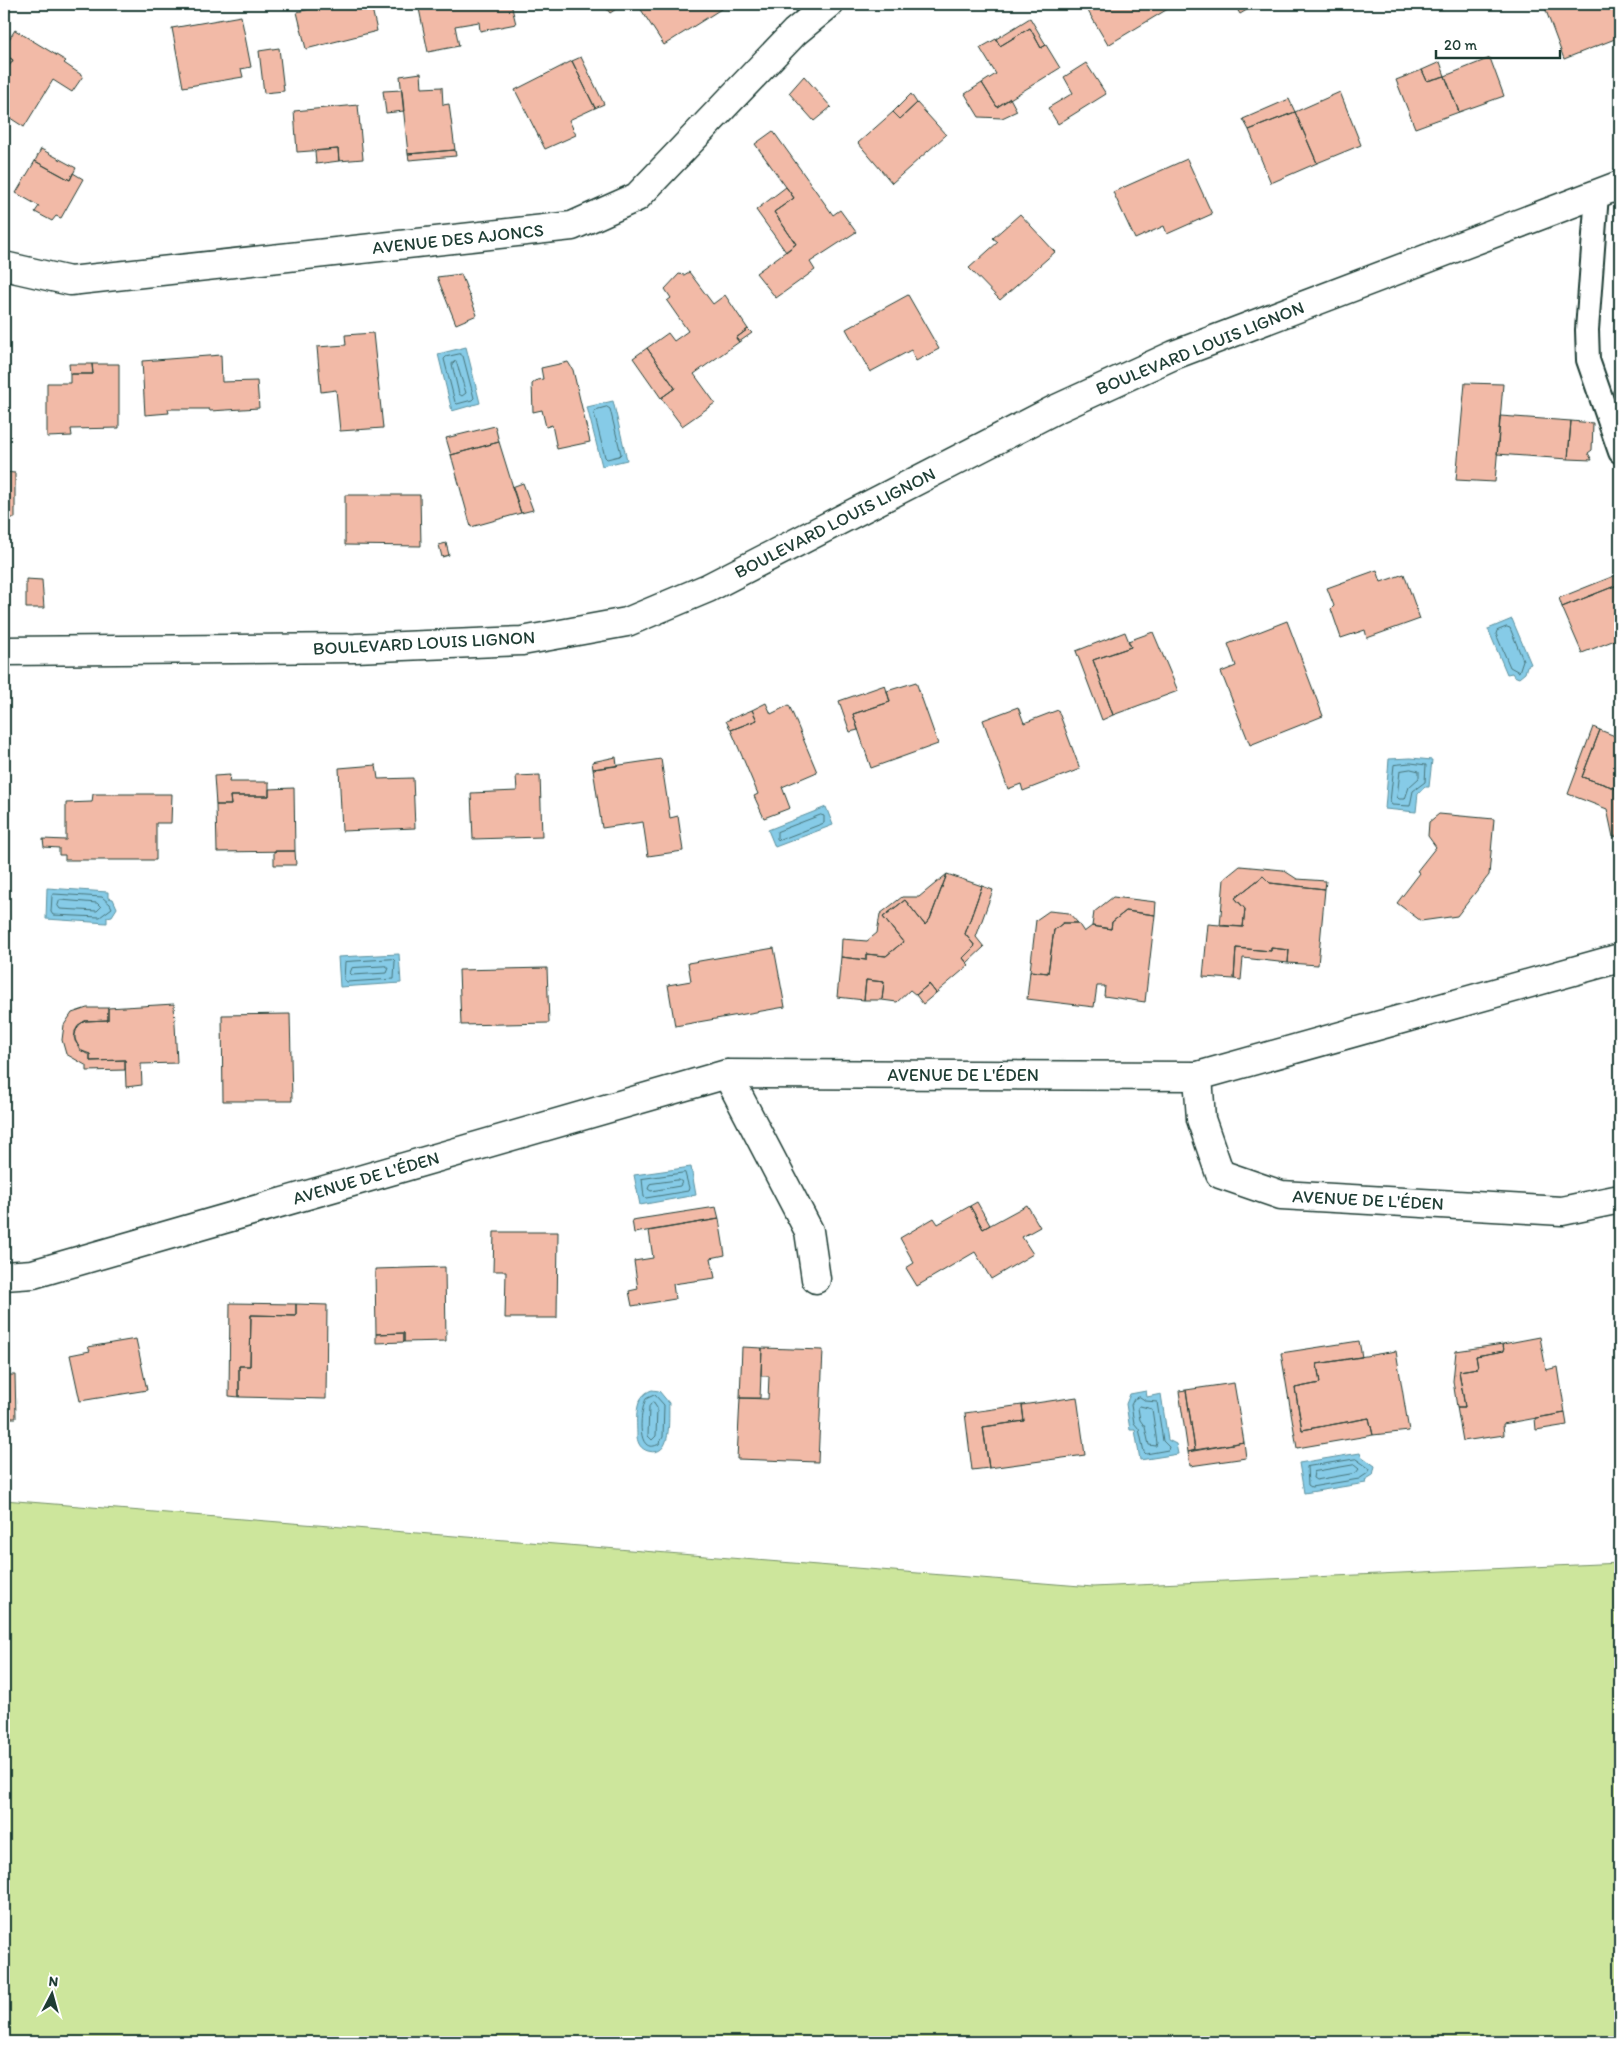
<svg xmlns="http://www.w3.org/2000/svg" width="1624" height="2046" viewBox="0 0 1624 2046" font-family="Itim,sans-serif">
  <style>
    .green { fill: #cde69c; stroke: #769268 }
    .water { fill: #86cbe7; stroke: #5d929f }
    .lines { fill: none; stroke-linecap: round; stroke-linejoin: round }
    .shore { stroke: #48767c; stroke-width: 1 }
    .building { fill: #f2baa7; stroke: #1f3d34 }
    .service-casing { stroke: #1f3d34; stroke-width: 26 }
    .minor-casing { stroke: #1f3d34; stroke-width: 31 }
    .secondary-casing { stroke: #1f3d34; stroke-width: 31 }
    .service { stroke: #fff; stroke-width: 22 }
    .minor { stroke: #fff; stroke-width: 28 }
    .secondary { stroke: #fff; stroke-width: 28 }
    .labels { text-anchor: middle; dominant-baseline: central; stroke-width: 4; stroke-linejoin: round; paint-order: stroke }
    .street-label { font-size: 18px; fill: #1f3d34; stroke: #fff }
  </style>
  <rect width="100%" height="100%" fill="#fff"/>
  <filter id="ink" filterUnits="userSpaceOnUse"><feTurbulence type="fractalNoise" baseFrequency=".02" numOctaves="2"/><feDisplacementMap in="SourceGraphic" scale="10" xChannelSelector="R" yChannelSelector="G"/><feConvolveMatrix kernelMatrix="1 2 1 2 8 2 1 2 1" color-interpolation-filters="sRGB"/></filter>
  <g filter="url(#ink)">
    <path class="green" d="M4,1500l1089,87 527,-24v479h-1616z"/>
    <path class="water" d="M466,347l14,56 -28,8 -14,-57z
      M613,401l14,59 -25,6 -15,-59z
      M1512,619l19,45 -4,2 -2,7 -6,5 -5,-2 -2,-3 -5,1 -19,-45z
      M1411,758l21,2 -3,27h-4l-7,6 -2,19 -31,-3 4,-50z
      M826,807l7,18 -58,22 -7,-17z
      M47,888l61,4v6l5,1 4,9 -5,8 -5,1v6l-61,-4z
      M399,954l2,29 -61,4 -2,-30z
      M691,1167l5,28 -56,10 -6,-30z
      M652,1390l7,1 10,12c-1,16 4,55 -21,48 -7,-2 -10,-7 -11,-14 0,-17 -4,-41 15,-47z
      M1146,1391l1,6 14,-3 7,46 8,4 2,10 -38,6 -5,-30h-5l-4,-26 4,-10z
      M1360,1453l1,3 14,10 -2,9 -8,5 1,3 -62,10 -5,-30z"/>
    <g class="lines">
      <path class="shore" d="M460,354l3,2 11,42 -2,2 -15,4 -2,-2 -11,-43 2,-2z
        M456,361l10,32 -4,3 -3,-2 -7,-30z
        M607,407l3,2 11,45 -2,2 -12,3 -2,-2 -11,-44 2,-3z
        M1507,627l3,1 13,32 -4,12 -9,-5 -14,-33 1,-3z
        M1411,763l15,2 -1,17 -12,9 -3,15 -18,-1 -2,-3 4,-37z
        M1411,769l8,2v7l-10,9 -4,12h-6l-2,-2 3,-26z
        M821,815l3,1v7l-44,17 -3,-1v-7z
        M54,894l48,3 8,7 2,4 -12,9 -47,-2 -2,-3 1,-16z
        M60,900l37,3 4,4 -4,4 -37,-2 -2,-3z
        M393,959l2,2 -1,18 -47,3 -3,-2 1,-18z
        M386,966l3,2 -2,5 -35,2 -2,-2 2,-5z
        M685,1173l4,15 -1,3 -42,7 -2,-1 -2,-18z
        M679,1180l3,2 -2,4 -29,5 -3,-2 2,-5z
        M655,1395l9,10 -1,32 -4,7c-24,13 -19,-34 -13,-45z
        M1140,1397l6,4 11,1 6,39 6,6 -1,3 -22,4 -2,-2 -5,-23 -5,-6 -3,-18 3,-6z
        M653,1402l4,6 -1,28 -4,4 -4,-4 1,-29z
        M1140,1406l12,3 5,34 -1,3 -7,-1 -4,-18 -5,-7 -2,-12z
        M1356,1459l14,10 -2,4 -9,6 -48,8 -3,-2 -1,-18z
        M1354,1465l5,4 -3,4 -40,7 -3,-2 1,-6z"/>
    </g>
    <path class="building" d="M323,4h19l-17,4z
      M342,4h29l6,27 -71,18 -9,-37 26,-6 2,2z
      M418,4h93l5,20 -36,7 -1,-9 -24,4 4,20 -31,6z
      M603,4h21l-14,9z
      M639,4h90l-65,41 -26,-40z
      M1089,4h87l-68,41 -23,-39z
      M1234,4h23l-17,10z
      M1555,4h65v33l-56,22 -19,-51z
      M241,16l10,51 -10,2 2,8 -60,10 -11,-59z
      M1030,18l16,27 -5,3 -11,-20 -30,18 -4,-7z
      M1030,28l11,20 5,-3 14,23 -63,39 -15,-24 14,-9 -16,-26 16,-9 4,7z
      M15,30l51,31 -2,2 19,13 -11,16 -19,-12 -29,47 -20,-13v-40l9,-14 -9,-6v-7z
      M279,48l5,43 -20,2 -5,-42z
      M4,54l9,6 -9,14z
      M581,57l23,47 -9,4 -23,-47z
      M1490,58l14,38 -45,16 -14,-36z
      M572,61l23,47 -26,12 7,15 -31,14 -30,-59z
      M1440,62l5,14 -18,5 -5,-11z
      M1086,63l20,31 -48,30 -10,-16 25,-15 -9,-16z
      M1422,70l5,11 18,-5 14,36 -44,16 -19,-48z
      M421,73l1,15 20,-1 1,18 6,-1 6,46 -47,4 -8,-78z
      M804,76l27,31 -17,14 -25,-28z
      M982,83l15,24 13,-9 7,13 -15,7 -23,-1 -14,-23z
      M402,90l2,21 -18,2 -3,-22z
      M1340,92l21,53 -44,18 -22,-51z
      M911,94l6,9 -17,16 -7,-7z
      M1289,99l6,13 -46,18 -6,-11z
      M917,103l29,32 -54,48 -34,-40 35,-31 7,7z
      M358,105l5,54 -24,2 -1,-12 -41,3 -3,-41z
      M1295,112l22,51 -46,20 -22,-53z
      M773,131l60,84 7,-5 16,22 -46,30 5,8 -39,28 -20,-25 40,-29 -22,-32 20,-14 -39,-54z
      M41,149l35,19 -6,12 -35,-19z
      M338,149l1,12 -23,3 -1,-13z
      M455,150l1,6 -47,4 -1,-6z
      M1187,159l25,55 -45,20 -3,-8 -29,13 -22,-47z
      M35,161l35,19 3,-7 10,6 -22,39 -5,-2 -4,5 -17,-9 4,-6 -23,-13z
      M786,187l8,11 -20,14 22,32 -10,8 -30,-42z
      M1020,214l35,38 -55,48 -31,-32 29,-26 -5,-4z
      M689,272l24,32 12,-9 23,34 -12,9 3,4 -45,32 21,29 -33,23 -21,-28 14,-10 -28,-40 21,-15 6,8 14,-10 -21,-30 4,-3 -6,-9 14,-15 5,1z
      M461,274l16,41 -21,9 -19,-47z
      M908,295l31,54 -23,12 -5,-11 -41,22 -24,-43z
      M748,329l4,4 -13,9 -3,-4z
      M373,333l10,95 -43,3 -4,-41 -15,2 -4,-45 29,-2 -1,-10z
      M647,348l28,40 -14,10 -28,-40z
      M221,355l1,27 35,-1 2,27 -49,3 -1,-2h-41l1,4 -24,2 -3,-54z
      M568,362l5,8 17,72 -33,7 -5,-24 -6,2 -4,-17 -9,2 -1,-28 5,-4 6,-1 -2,-11z
      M69,364h23l1,10h-23z
      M92,364h27v64l-48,1 1,7 -25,1v-54h23v-9h23z
      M1465,383l38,1 -8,98 -39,-2z
      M1500,416l71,5 -3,38 -71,-5z
      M1571,421l22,2 -1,27 -4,3 4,7 -24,-1z
      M495,426l4,16 -48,13 -5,-17z
      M499,442l22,71 -50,14 -20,-72z
      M4,472l11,1v45h-11z
      M523,483l10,27 -12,3 -9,-26z
      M345,495h75l1,51 -76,-1z
      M446,543l3,12 -7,2 -3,-12z
      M1377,570l4,12 23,-8 16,45 -53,19 -2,-8 -24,8 -10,-29 3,-3 -7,-18z
      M1619,574l1,10 -58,23 -3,-9z
      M26,579l16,1 2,28h-18z
      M1620,584v54l-38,15 -20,-46z
      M1287,621l36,95 -73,29 -29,-73 15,-6 -8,-22z
      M1125,632l6,15 -38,13 20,55 -11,5 -26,-69z
      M1153,632l25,59 -65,24 -20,-55 38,-13 -3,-6z
      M916,682l22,62 -67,24 -18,-54 37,-12 -3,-11z
      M885,685l5,17 -37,12 5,16 -8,2 -11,-31z
      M766,703l5,11 18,-9 28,67 -35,15 8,21 -26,10 -10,-22 4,-2 -27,-64 26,-10 -5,-10z
      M1018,707l6,16 34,-13 22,59 -57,22 -2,-7 -13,5 -25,-69z
      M752,710l5,10 -26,10 -5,-9z
      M1593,727l7,3 -18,47 33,11 5,23v24l-7,2 -6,-28 -39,-15z
      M1600,730l20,8v73l-5,-23 -33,-11z
      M616,757l1,9 -24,3 -1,-7z
      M661,759l9,59 8,-2 5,35 -35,5 -5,-34 -41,6 -9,-59z
      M376,765l2,14 35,-1 2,50 -73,3 -3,-63z
      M230,775l-1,7h40v14h-39l1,9h-15l-2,-29z
      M540,775l2,62 -69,2 -2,-46 46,-2 -1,-15z
      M294,788l1,63 -78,1 -1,-47h15l-1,-9h39v-7z
      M93,794h79l-1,29h-15v37h-91v-5h-6v-7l-15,-1 -1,-8 23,1v-37l26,-1z
      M1439,814l55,5 -5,56 -32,41 -36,5 -24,-18 23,-30 -3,-2 19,-24 -8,-11 1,-14z
      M274,851h21l1,14h-22z
      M1240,866l43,4 14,9 29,2 -1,8 -55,-6 -7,-7 -28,22 10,11 -2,18 -23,-1 4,-47z
      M947,874l-17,45 -5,6 -20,-25 -22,17 20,25 -17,14 -20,-2v6l-25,-3 1,-18 25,2 10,-8 3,-19 22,-17h17z
      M947,874l35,12 -17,48 10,12 -12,12 6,7 -33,28 -7,-9 -13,11 -6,-5 -13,12 -15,-2 2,-18 -18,-2 -2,20 -27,-3 4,-40 25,3v-6l20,2 17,-14 -20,-25 22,-17 20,25 5,-6z
      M1263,876l7,7 55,6 -7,76 -30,-2 1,-13 -18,-2v3l-35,-3 -2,31 -31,-2 5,-53 35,3 2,-18 -10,-11z
      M982,886l11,4 -17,47 8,10 -17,16 -4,-5 12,-12 -10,-12z
      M1113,897l43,5 -1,13 -29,-4 -14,11 -1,7 -19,-3 2,-14z
      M1049,911l20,2 9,10h-15l-9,7 -6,43 -18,-2 6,-51z
      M1126,911l29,4 -10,87 -41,-6 1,-10h-8l-3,21 -67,-8 3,-28 18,2 6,-43 9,-7h15l6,9 8,-6 19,3 1,-7z
      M774,948l11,59 -110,19 -7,-41 23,-4 -3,-18z
      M1236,948l35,3v-3l18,2 -1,13 -45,-5 -2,22 -7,-1z
      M547,968l2,55 -88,2 -2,-55z
      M866,980l18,2 -2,18h-18z
      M929,984l7,9 -13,11 -7,-9z
      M174,1004l3,59 -36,1 1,21 -16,2 -1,-27 -35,1v-7l-8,-3 -7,-10v-10l5,-7 5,-3 23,-1v-12z
      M87,1008h21v12l-23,1 -7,4 -4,12 6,13 7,4h3v7l35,-1v10l-38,1v-5l-21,-12 -4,-14 2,-15 8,-12z
      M290,1014l2,87h-69l-1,-86z
      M977,1202l13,23 -7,4 -13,-23z
      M1027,1205l13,22 -18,10 11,17 -42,25 -16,-27 -58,34 -11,-18 8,-5 -14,-25 34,-20 4,6 32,-18 13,23z
      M716,1207l3,12 -85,14 -2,-13z
      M719,1219l6,36 -14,3 4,20 -42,6 2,15 -43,7 -3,-15 9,-2 -4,-28 19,-3 -4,-27z
      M494,1232h64l-1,86h-52l1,-47h-13z
      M445,1267l1,74 -42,1v-9l-28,1 -1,-65z
      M230,1303l66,1v12l-45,-1 -1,51h-11v31l-10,-1z
      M296,1304l31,1 -1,94 -87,-2v-31h11l1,-51 45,1z
      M404,1333v9l-28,1v-9z
      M1540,1337l6,33 12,-3 7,46 -62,11 1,11 -41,6 -6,-34h8l-6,-36 19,-3 -2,-12 28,-5 -1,-7z
      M136,1339l11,51 -67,11 -10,-46 20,-4 -2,-4z
      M1359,1341l3,16 -45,7 3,19 -25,5 7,42 67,-12 4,17 -76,13 -16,-95z
      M1503,1344l1,7 -28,5 2,12 -19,3 6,36h-8l-4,-26 3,-30z
      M742,1347l20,1 -2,50h-20z
      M762,1348l61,2 -5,112 -81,-3 3,-61 28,1 1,-23h-8z
      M1396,1351l13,80 -36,4 -4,-17 -67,12 -7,-42 25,-5 -3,-19z
      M4,1375h11l1,43h-12z
      M1234,1383l10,59 -49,8 -9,-60z
      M1186,1390l9,60 -7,2 -9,-61z
      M1077,1397l8,58 -96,13 -6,-41 41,-6 -2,-16z
      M1022,1405l2,16 -41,6 6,41 -17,2 -7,-57z
      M1565,1413l2,12 -31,5 -1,-12z
      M1244,1442l2,16 -56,8 -2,-14z"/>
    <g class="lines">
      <g class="service-casing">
        <path id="service" d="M1597,194l-10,136 1,30 32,92"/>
      </g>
      <g class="minor-casing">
        <path id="minor" d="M4,266l66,15 502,-55 65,-29 158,-165 34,-28
          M727,1074l82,157 7,48
          M1198,1076l3,43 19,55 61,21 281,16 58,-12
          M4,1276l29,-2 694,-200 471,2 422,-118"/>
      </g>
      <g class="secondary-casing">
        <path id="secondary" d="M4,651l351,-3 167,-7 105,-19 81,-34 346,-178 120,-55 446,-170"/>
      </g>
      <use href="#service" class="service"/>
      <use href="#minor" class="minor"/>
      <use href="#secondary" class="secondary"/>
    </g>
  </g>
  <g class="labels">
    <g class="street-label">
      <text transform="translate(458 239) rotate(-6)">AVENUE DES AJONCS</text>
      <text transform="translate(1200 348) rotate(-22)">BOULEVARD LOUIS LIGNON</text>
      <text transform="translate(835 523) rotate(-27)">BOULEVARD LOUIS LIGNON</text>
      <text transform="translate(424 643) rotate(-3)">BOULEVARD LOUIS LIGNON</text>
      <text x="963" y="1075">AVENUE DE L'ÉDEN</text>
      <text transform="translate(366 1178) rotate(-16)">AVENUE DE L'ÉDEN</text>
      <text transform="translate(1368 1200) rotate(3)">AVENUE DE L'ÉDEN</text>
    </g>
  </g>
  <rect width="1624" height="2046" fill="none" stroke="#fff" stroke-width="20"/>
  <rect x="10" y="10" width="1604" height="2026" fill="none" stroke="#1f3d34" stroke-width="2" filter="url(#ink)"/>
  <g transform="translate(52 1994) rotate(6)" stroke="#ffffff" stroke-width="4" paint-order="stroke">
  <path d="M0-4L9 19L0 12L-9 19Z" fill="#1f3d34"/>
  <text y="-8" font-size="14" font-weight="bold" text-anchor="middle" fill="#1f3d34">N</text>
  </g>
  <path d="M1436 50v8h124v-8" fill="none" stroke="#1f3d34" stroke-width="2.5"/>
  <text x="1444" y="50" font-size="15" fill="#1f3d34" stroke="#ffffff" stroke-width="4" paint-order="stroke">20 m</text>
</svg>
